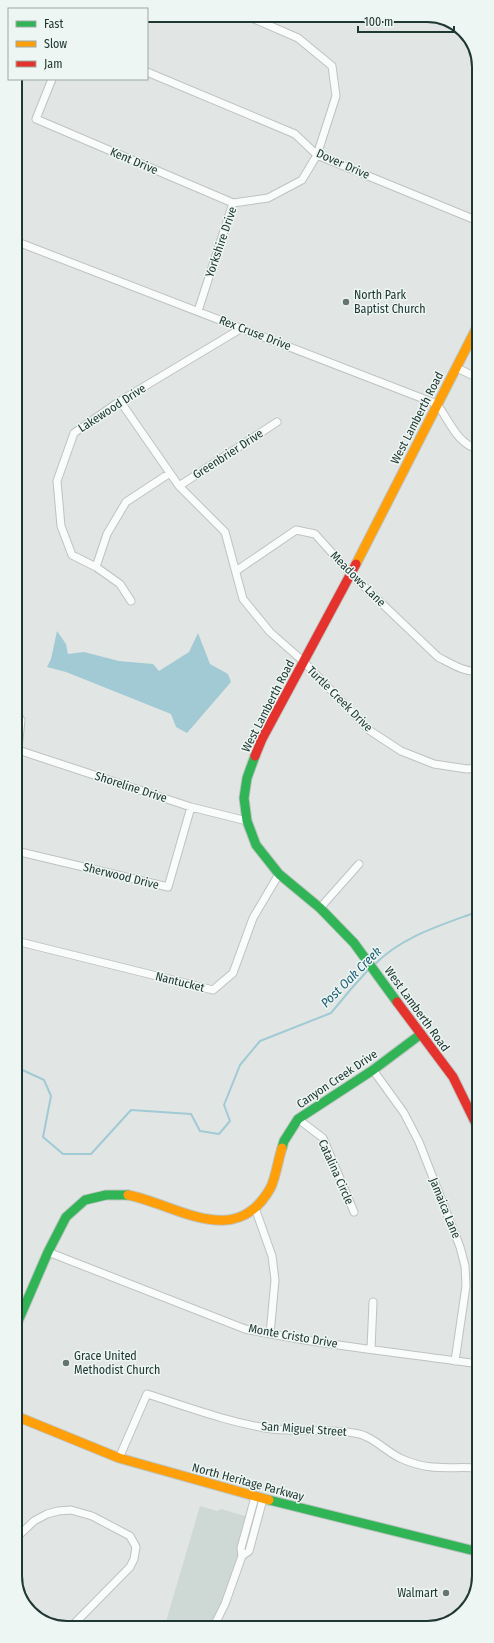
<svg xmlns="http://www.w3.org/2000/svg" width="494" height="1643" viewBox="0 0 494 1643" font-family="'Fira Sans Condensed',sans-serif">
  <style>
    .built { fill: #ced8d4 }
    .water { fill: #a1cad5 }
    .lines { fill: none; stroke-linecap: round; stroke-linejoin: round }
    .stream { stroke: #a1cad5; stroke-width: 2 }
    .street-casing { stroke: #bec3c1; stroke-width: 9 }
    .fast-casing { stroke: #bdc4c2; stroke-width: 11 }
    .slow-casing { stroke: #bdc4c2; stroke-width: 11 }
    .jam-casing { stroke: #bdc4c2; stroke-width: 11 }
    .street { stroke: #fafbfb; stroke-width: 7 }
    .fast { stroke: #30b455; stroke-width: 9 }
    .slow { stroke: #ff9f0a; stroke-width: 9 }
    .jam { stroke: #e5322d; stroke-width: 9 }
    .poi-dot { fill: #647571; stroke: #eef6f3; stroke-width: 1.5 }
    .labels { text-anchor: middle; dominant-baseline: central; stroke-width: 3; stroke-linejoin: round; paint-order: stroke }
    .street-label { font-size: 12px; fill: #203833; stroke: #eef6f3 }
    .poi-label { font-size: 12px; fill: #203833; stroke: #eef6f3; text-anchor: start }
    .water-label { font-size: 13px; font-style: italic; fill: #1b5e73; stroke: #eef6f3 }
    .rim { fill: none; stroke: #203833; stroke-width: 2 }
  </style>
  <rect width="100%" height="100%" fill="#e1e6e4"/>
  <path class="built" d="M200,1506l17,5 4,-2 27,8 -20,78 -19,33h-37l-7,-3z"/>
  <path class="water" d="M57,631l9,13 2,10 16,-2 35,9 34,3 6,7 30,-19 9,-19 12,31 18,10 3,8 -44,51 -11,-6 -5,-13 -105,-42 -19,-5 4,-8z"/>
  <g class="lines">
    <path class="stream" d="M374,965c28,-29 68,-40 105,-54
      M16,1067l28,13 7,16 -8,41 20,17h28l40,-44 60,4 9,17 19,3 11,-13 -6,-16 16,-40 20,-24 71,-28 20,-24 18,-20"/>
    <g class="street-casing">
      <path id="street" d="M147,72l148,62 22,21 161,66
        M52,79l-16,40 197,84
        M233,203l35,-5 34,-18 15,-25 19,-59 -4,-30 -34,-28 -53,-23
        M15,241l422,163c12,16 20,40 41,45
        M198,311l35,-108
        M457,368l21,10
        M120,401l59,85 46,46 18,67 27,33 34,30 65,68 32,21 33,13 33,5 11,-1
        M179,486l98,-64
        M96,567l11,-33 19,-32 44,-29
        M236,571l60,-41 19,4 36,40 87,83c12,6 27,16 40,14
        M131,601l-11,-17 -24,-17 -24,-12 -11,-29 -4,-45 17,-48 46,-32 122,-73
        M15,712l6,8 -3,29
        M15,749l176,58 56,14
        M16,851l152,36 23,-80
        M320,908l39,-44
        M16,941l197,49 20,-17 20,-55 26,-44
        M373,1070l31,43 15,29 41,105 5,19 1,20 -11,75
        M298,1119l25,19 31,74
        M255,1208l17,48 3,24 -5,54
        M48,1252l197,77c77,16 156,24 234,35
        M371,1349l2,-47
        M119,1458l28,-64c41,13 83,29 125,35 27,3 55,0 82,4 18,2 32,19 48,26 30,13 47,7 77,9
        M16,1538l18,-17 13,-7 11,-3 13,-1 21,6 38,20 6,11 -2,12 -4,8 -60,61
        M242,1556l7,-5 14,-52
        M213,1628l12,-24 17,-48 -1,-8 14,-51"/>
    </g>
    <g class="fast-casing">
      <path id="fast" d="M255,756l-8,22 -3,20 3,23 9,24 23,29 41,34 34,35 43,59
        M282,1148l2,-7 14,-22 75,-49 48,-36
        M16,1326l32,-74 18,-35 19,-17 21,-5h22
        M269,1500l210,52"/>
    </g>
    <g class="slow-casing">
      <path id="slow" d="M356,564l122,-239
        M128,1195c50,10 108,56 143,-8 5,-11 7,-27 11,-39
        M16,1416l103,42 150,42"/>
    </g>
    <g class="jam-casing">
      <path id="jam" d="M255,756l7,-17 94,-175
        M397,1002l56,75 26,53"/>
    </g>
    <use href="#street" class="street"/>
    <use href="#fast" class="fast"/>
    <use href="#slow" class="slow"/>
    <use href="#jam" class="jam"/>
  </g>
  <g class="poi-dot">
    <circle cx="346" cy="302" r="4"/>
    <circle cx="66" cy="1363" r="4"/>
    <circle cx="446" cy="1593" r="4"/>
  </g>
  <g class="labels">
    <g class="street-label">
      <text transform="translate(134 161) rotate(23)">Kent Drive</text>
      <text transform="translate(343 164) rotate(24)">Dover Drive</text>
      <text transform="translate(221 242) rotate(-71)">Yorkshire Drive</text>
      <text transform="translate(255 333) rotate(21)">Rex Cruse Drive</text>
      <text transform="translate(112 408) rotate(-33)">Lakewood Drive</text>
      <text transform="translate(417 418) rotate(-63)">West Lamberth Road</text>
      <text transform="translate(228 454) rotate(-33)">Greenbrier Drive</text>
      <text transform="translate(358 579) rotate(45)">Meadows Lane</text>
      <text transform="translate(340 699) rotate(45)">Turtle Creek Drive</text>
      <text transform="translate(268 706) rotate(-63)">West Lamberth Road</text>
      <text transform="translate(131 787) rotate(18)">Shoreline Drive</text>
      <text transform="translate(121 876) rotate(14)">Sherwood Drive</text>
      <text transform="translate(180 982) rotate(14)">Nantucket</text>
      <text transform="translate(417 1009) rotate(54)">West Lamberth Road</text>
      <text transform="translate(337 1079) rotate(-34)">Canyon Creek Drive</text>
      <text transform="translate(336 1172) rotate(66)">Catalina Circle</text>
      <text transform="translate(445 1208) rotate(68)">Jamaica Lane</text>
      <text transform="translate(293 1336) rotate(10)">Monte Cristo Drive</text>
      <text transform="translate(304 1429) rotate(4)">San Miguel Street</text>
      <text transform="translate(248 1482) rotate(15)">North Heritage Parkway</text>
    </g>
    <g class="poi-label">
      <text x="354" y="295">North Park<tspan x="354" dy="14">Baptist Church</tspan></text>
      <text x="74" y="1356">Grace United<tspan x="74" dy="14">Methodist Church</tspan></text>
      <text x="438" y="1593" text-anchor="end">Walmart</text>
    </g>
    <g class="water-label">
      <text transform="translate(351 977) rotate(-45)">Post Oak Creek</text>
    </g>
  </g>
  <path d="M0 0H494V1643H0ZM67 22H427A45 45 0 0 1 472 67V1576A45 45 0 0 1 427 1621H67A45 45 0 0 1 22 1576V67A45 45 0 0 1 67 22Z" fill="#eef6f3" fill-rule="evenodd"/>
  <path class="rim" d="M67 22H427A45 45 0 0 1 472 67V1576A45 45 0 0 1 427 1621H67A45 45 0 0 1 22 1576V67A45 45 0 0 1 67 22Z"/>
  <rect x="8" y="8" width="140" height="72" fill="#eef6f3" stroke="#9caaa6"/>
  <rect x="16" y="21" width="20" height="6" fill="#30b455" stroke="#9caaa6"/>
  <text x="44" y="28" font-size="12" fill="#203833">Fast</text>
  <rect x="16" y="41" width="20" height="6" fill="#ff9f0a" stroke="#9caaa6"/>
  <text x="44" y="48" font-size="12" fill="#203833">Slow</text>
  <rect x="16" y="61" width="20" height="6" fill="#e5322d" stroke="#9caaa6"/>
  <text x="44" y="68" font-size="12" fill="#203833">Jam</text>
  <path d="M358 26v6h96v-6" fill="none" stroke="#203833" stroke-width="2"/>
  <text x="364" y="26" font-size="12" fill="#203833" stroke="#eef6f3" stroke-width="3" paint-order="stroke">100 m</text>
</svg>
